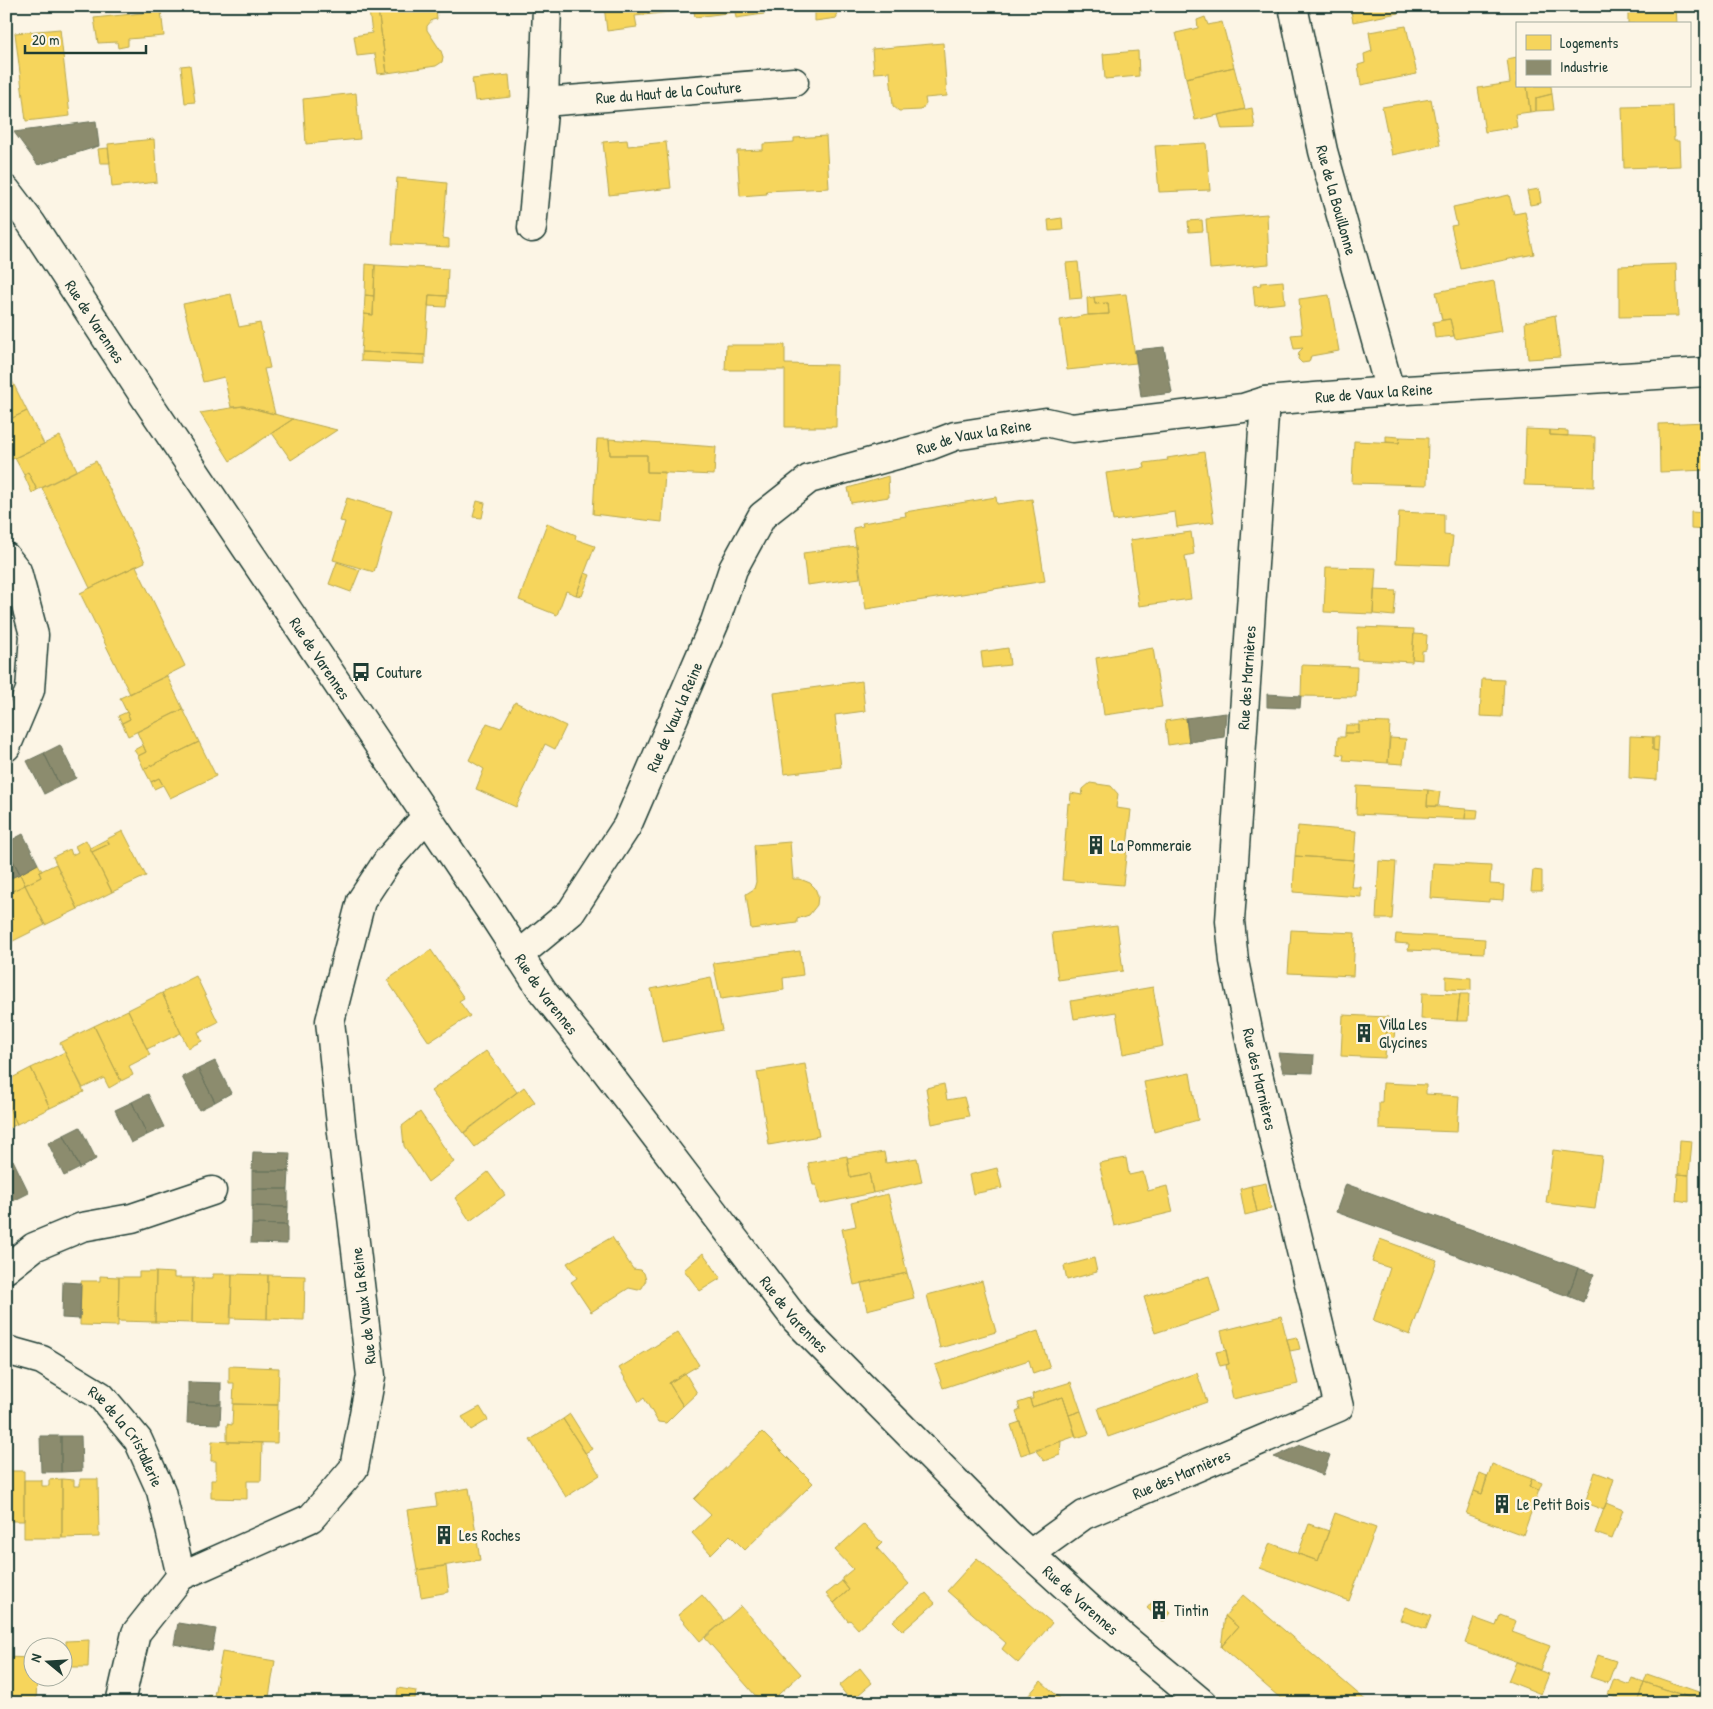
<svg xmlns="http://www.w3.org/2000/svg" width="1713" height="1709" viewBox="0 0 1713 1709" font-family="'Patrick Hand',sans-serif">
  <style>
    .homes { fill: #f6d55c; stroke: #b6a750 }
    .industry { fill: #8c8c6e; stroke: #6b745d }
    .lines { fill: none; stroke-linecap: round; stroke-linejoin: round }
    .street-casing { stroke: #1f3d34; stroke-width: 31 }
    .secondary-casing { stroke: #1f3d34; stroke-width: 31 }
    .street { stroke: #fcf5e5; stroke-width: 28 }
    .secondary { stroke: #fcf5e5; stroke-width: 28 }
    .labels { text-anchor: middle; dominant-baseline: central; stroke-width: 5; stroke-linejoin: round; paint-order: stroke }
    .street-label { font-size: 16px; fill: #1f3d34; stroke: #fcf5e5 }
    .poi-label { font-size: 16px; fill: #1f3d34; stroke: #fcf5e5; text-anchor: start }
  </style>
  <rect width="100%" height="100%" fill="#fcf5e5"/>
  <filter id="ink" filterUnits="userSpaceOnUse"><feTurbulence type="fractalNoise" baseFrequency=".02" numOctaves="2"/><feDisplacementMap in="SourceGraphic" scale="10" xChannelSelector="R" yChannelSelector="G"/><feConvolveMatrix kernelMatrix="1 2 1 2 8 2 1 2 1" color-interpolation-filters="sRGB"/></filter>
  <g filter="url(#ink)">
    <path class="homes" d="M401,6h35l1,13 -5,1 -5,6v4l14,21 2,6 -1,5 -6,4 -49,7 -9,-63z
      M604,6h74l1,5 -44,5 2,11 -30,4z
      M693,6h70l1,8 -28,4 -1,-6 -40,5z
      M836,6l1,12 -22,3v-14z
      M1350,6h47l1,7 -45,9z
      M1628,6h47l1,18h-48z
      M378,10l9,63 -9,1 -3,-20 -18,2 -3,-20 18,-3 -3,-22z
      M161,11l3,25 -36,3v7l-10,2 -1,-6 -19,1 -4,-25z
      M1205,17l3,8 14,-3 12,45 -48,11 -10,-45 22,-5 -1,-8z
      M1406,26l11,48 -56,11 -3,-20 7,-2 -1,-9 8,-3 -3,-19z
      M60,29l10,87 -44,5 -11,-88z
      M943,43l4,53 -22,2 1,6 -5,6 -22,1 -6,-5 -3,-34 -16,1 -2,-24z
      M1138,51l1,25 -34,3 -2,-25z
      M1517,57v29h10l3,26 -15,2 2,13 -32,5 -7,-44 32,-5 -3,-24z
      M190,65l5,37 -10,1 -4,-37z
      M1234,67l11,42 -50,11 -9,-42z
      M509,75l2,22 -36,4 -3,-22z
      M1527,86h24l1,8 -16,4v13l-6,1z
      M356,93l4,46 -54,5 -3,-45z
      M1552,94l2,16 -18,1v-13z
      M1431,99l9,46 -48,10 -10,-48z
      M1673,106l1,35h5l1,25 -56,2 -2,-61z
      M1252,108l3,20 -33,1 -4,-14z
      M826,136l3,52 -63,3 1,3 -27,2 -3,-45 26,-1v-6l31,-2v-4z
      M154,139l3,43 -45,5 -4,-43z
      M627,140l1,6 38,-4 5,46 -62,7 -6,-53z
      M1206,143l4,47 -51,2 -4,-46z
      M108,148l2,15h-10l-2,-14z
      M397,178l50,5 -4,55 6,1v8l-57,-3z
      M1539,189l2,14 -11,2 -3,-14z
      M1509,195l5,19 11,-2 9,42 -73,15 -10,-43 6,-1 -4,-18z
      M1267,214l2,50 -59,5 -4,-50z
      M1062,218l1,12 -14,1 -1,-11z
      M1202,220l1,11 -14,1 -1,-11z
      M1078,262l4,36 -12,1 -4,-36z
      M366,264l9,1 -1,31 -9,-1z
      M1676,264l2,52 -59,1v-51z
      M375,265l73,4 -1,27 -18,-1 -4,60 -64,-3 3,-38 9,1z
      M1283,281l2,22 -30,3 -2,-20 8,-1 -1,-2z
      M1494,281l8,50 -47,8 -5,-20 -8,1 -6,-28z
      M231,294l8,33 21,-4 10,45 -6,1 11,45 -32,-8 -12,1 -7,-30 -21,5 -20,-78z
      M1126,294l10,69 -69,7 -7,-50 28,-5 21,-1 -1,-11 -13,1 -1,-7z
      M365,295l9,1 -1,19 -9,-1z
      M429,295l18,1 -1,11 -18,-1z
      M1329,295l10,56 -28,5 -2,6 -7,1 -4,-4 1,-7 4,-4 -9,1 -3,-14 11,-1 -3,-24 1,-1 -1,-10z
      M1094,297l1,7 13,-1 1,11 -21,1 -1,-17z
      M1555,315l5,42 -32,2 -3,-37z
      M1450,319l4,17 -19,2 -2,-16z
      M726,345h59v19l52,1 -1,62h-51v-57h-60z
      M361,352l64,3v9l-64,-3z
      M10,377l17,34 -21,10v-42z
      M243,406l50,13 -63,42 -30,-48z
      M27,411l17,33 -38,18v-41z
      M293,419l44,11 -46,30 -19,-27z
      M1707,422v48l-47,2 -1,-48z
      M1526,429l24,1v5l45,2 -1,50 -70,-2z
      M1550,430l18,1v5l-18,-1z
      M60,436l17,34 -40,20 -9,-18 -4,3 -9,-17z
      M1386,436l14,1 -1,6 -13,-1z
      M1400,437l28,1 -1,47 -75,-2 2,-42 45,2z
      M597,439h12l1,16h37v17h18l-3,50 -69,-8z
      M609,439l107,8 -2,28 -67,-3v-17h-37z
      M1204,452l10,70 -37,5 -2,-15 -62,9 -7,-48 39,-5 -1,-5 24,-3 -1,-2z
      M96,461l49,101 -55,26 -48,-100z
      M28,472l9,18 -5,3 -8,-18z
      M888,476l1,21 -38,6 -3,-15z
      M996,497l1,7 35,-5 13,82 -179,28 -13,-81 10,-2 -1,-3 44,-7 -1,-4z
      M347,498l45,13 -18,61 -41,-12 12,-38 -5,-1z
      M477,501l8,2 -3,15 -9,-1z
      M1399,512l45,2v21l9,1 -3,29 -54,-2z
      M1691,512l16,1v17l-16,-1z
      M547,523l29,12 -1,4 20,7 -19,49 -10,-4 -9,24 -38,-15z
      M1191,532l3,22 -9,2 6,43 -52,7 -9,-66z
      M856,546l4,32 -53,7 -4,-32z
      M337,562l23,8 -9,22 -22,-8z
      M136,566l49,100 -55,28 -50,-101z
      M1326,567l50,1 -3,46 -49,-2z
      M585,573l5,2 -8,21 -6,-1z
      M1374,590l22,1 -2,25 -21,-2z
      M1358,627l56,2 -2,33 -55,-3z
      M1414,634l13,1 -1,15 -4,1v9l-10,-1z
      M1008,648l2,17 -27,3 -2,-16z
      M1153,648l9,59 -58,8 -8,-57z
      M1302,665l55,2 -1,30 -55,-1z
      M167,676l16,33 -55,27 -6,-13 8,-4 -10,-21z
      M1482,679l22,1 -2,37 -22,-1z
      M862,681l3,30 -30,4 6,52 -57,7 -10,-81z
      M515,702l51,24 -11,23 -10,-5 -29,63 -40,-18 8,-20 -15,-9 18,-37 14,5z
      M183,709l16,33 -55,27 -6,-13 8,-4 -9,-20z
      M127,712l3,7 -8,4 -4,-7z
      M1186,718l3,24 -21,3 -3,-24z
      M1359,722l31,1 -2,40 -45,-3 1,-5 -7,-1 1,-17h7v-4h14z
      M1346,725h13v8h-14z
      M1630,736l23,1v13l5,1 -1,29 -28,-2z
      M1653,737h6l-1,14 -5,-1z
      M1390,738l16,1 -3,25 -15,-1z
      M199,742l17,34 -46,22 -11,-20 -8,4 -7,-13z
      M143,745l3,7 -8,4 -4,-6z
      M159,778l4,7 -9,4 -3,-7z
      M1090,783l21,3 7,8 -2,14 15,2 -8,75 -61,-5 6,-77 2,1 1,-11 11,2 1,-6z
      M1357,786l71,4 -1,16 39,3 -1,10 -109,-5z
      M1428,790l12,2 -2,14h-11z
      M1466,809l12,1 -1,9h-12z
      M1298,826l58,5 -2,29 -59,-4z
      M123,831l23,45 -34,16 -20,-40 17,-8 -2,-5z
      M107,839l2,5 -17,8 -2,-4z
      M86,840l26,52 -34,17 -25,-52 17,-8 2,6 6,-3 -3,-6z
      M790,842l3,37h7l10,4 5,5 3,8 -1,9 -8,10 -12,4v4l-46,6 -5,-35 8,-5 2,-7 -2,-37z
      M1295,856l59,4 -3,27h10v10l-68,-5z
      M1379,861l17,1 -4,57h-16z
      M1433,863l58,3 -1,18 14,1 -1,15 -14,-1v3l-58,-4z
      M38,864l4,7 -3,1 2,5 -16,8 -5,-11z
      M56,864l22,45 -33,16 -20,-40 16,-8 -2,-5z
      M1533,870l9,1v20h-11z
      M20,874l5,11 -17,8 -2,-4v-9z
      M25,885l20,40 -34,17 -5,-11v-42l2,4z
      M1117,925l6,46 -65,9 -6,-47z
      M1291,930l64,3 -2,43 -65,-3z
      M1396,934l89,5 -1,14 -76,-3 1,-6 -14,-1z
      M431,950l33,48 -5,3 11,15 -41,26 -42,-62z
      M800,951l3,24 -20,3 1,12 -63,9 -8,-36z
      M196,976l22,46 -20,10 4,9 -14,7 -26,-55z
      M1446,976l25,2v12l-25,-1z
      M711,977l11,53 -60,12 -11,-53z
      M1153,987l10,59 -40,8 -7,-42 -42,7 -3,-18z
      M162,993l19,40 -34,16 -19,-39z
      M1422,993l38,1 -3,27 -36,-2z
      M1460,994h9l-1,27h-11z
      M128,1010l22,45 -21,11 4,9 -12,6 -27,-55z
      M1343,1015l45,2 -3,41 -44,-2z
      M94,1026l27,55 -12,7 -5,-10 -21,10 -23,-45z
      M1387,1026l8,1 -1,13 -8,-1z
      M486,1051l31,41 -54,41 -32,-42z
      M65,1052l19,40 -34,16 -19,-40z
      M805,1064l14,72 -50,9 -12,-73z
      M31,1068l19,40 -33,16 -11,-22v-21z
      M1190,1073l8,47 -44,12 -10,-50z
      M1383,1083l43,2v9l33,2 -2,36 -78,-3v-27h3z
      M944,1084l3,16 17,-3 5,19 -37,8 -6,-36z
      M524,1087l11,15 -60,45 -11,-14z
      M6,1102l11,22 -11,6z
      M420,1112l34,50 -26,20 -24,-36 -2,-20z
      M1680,1140l12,1 -3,34 -11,-1z
      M1553,1150l49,6 -7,53 -49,-6z
      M884,1152l2,11 31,-5 5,24 -49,11 -4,-20 -19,4 -3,-19z
      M847,1156l3,21 19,-4 4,20 -53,11 -4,-19h-3l-5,-22z
      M1126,1158l3,17 14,-3 5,19 19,-5 6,26 -59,14 -15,-63z
      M997,1168l5,20 -29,6 -4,-19z
      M488,1172l17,23 -35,26 -15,-23z
      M1678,1174l11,1v27l-13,-2z
      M1266,1183l5,25 -14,4 -6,-26z
      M1251,1186l6,26 -12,3 -5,-26z
      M888,1194l19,79 -53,12 -12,-56 14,-3 -5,-23z
      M612,1237l21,32 8,1 3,3 2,7 -4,8 -4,2 -9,-2 -38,24 -20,-30 6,-4 -10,-15z
      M1380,1239l57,21 -27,75 -37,-14 17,-53 -18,-6z
      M703,1253l18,25 -21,13 -16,-21z
      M1094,1258l3,14 -30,8 -3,-14z
      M139,1272h17l-1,50 -37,-1 1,-44h20z
      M156,1272l18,1v5h19l-1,45 -37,-1z
      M907,1273l7,25 -47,12 -6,-27z
      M213,1274h19l-2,50 -38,-1 1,-45h20z
      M232,1274l36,1 -1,44 -36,-1z
      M268,1275l37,1 -1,44 -37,-1z
      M100,1276l19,1 -1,49 -38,-1 1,-44h19z
      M1209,1276l11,36 -65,21 -11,-36z
      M982,1281l14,51 -56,16 -13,-53z
      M1281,1316l17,68 -65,15 -7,-34 3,-1 -8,-33z
      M1038,1331l12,37 -17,6 -4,-14 -86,28 -8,-23z
      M678,1332l21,33 -30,18 14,23 -17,17 -8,-1 -14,-24 -5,4 -20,-34z
      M1297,1337l3,12 -10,2 -3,-12z
      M1226,1350l3,14 -9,2 -4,-14z
      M229,1366l50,2 -1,37 -45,-1 1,-21h-5z
      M685,1373l12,20 -14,13 -14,-23z
      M1197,1373l10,29 -99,35 -10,-29z
      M1071,1382l10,29 -12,4 -6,-18 -31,10 -2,-8h3l-1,-5z
      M1063,1397l13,39 -46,16 -14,-40 4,-2 -2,-7 12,-4 2,8z
      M233,1404l45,1 -1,38 -50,-1v-18l5,1z
      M480,1407l8,13 -17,10 -9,-13z
      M1081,1411l8,23 -13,4 -7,-23z
      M570,1414l22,35 -7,4 -22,-34z
      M563,1419l37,56 -34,22 -36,-57z
      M1020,1422l10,30 -9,3 -10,-30z
      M762,1432l51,51 -68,67 -15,-15 -19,19 -19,-21 19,-18 -17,-16z
      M212,1441l50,2 -1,38h-14v18l-36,-1v-18h5v-19h-5z
      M1061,1441l-1,14 -16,6 -8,-10z
      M1492,1464l40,15 -3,8 10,3 -16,45 -57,-21 8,-23 8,3z
      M6,1471h18v50h-18z
      M1595,1472l19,7 -10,31 -19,-7z
      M1480,1473l7,3 -5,18 -8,-3z
      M62,1479l12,1v6h6v-7h18l1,58 -37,1z
      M62,1479v59h-38v-58h18v6h7v-6z
      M1532,1479l10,4 -3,7 -10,-3z
      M469,1488l11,72 -63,10 -10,-60 30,-4 -2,-12z
      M1606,1503l17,7 -11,29 -17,-6z
      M1335,1513l41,15 -27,73 -89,-33 10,-25 48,18z
      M864,1524l18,19 -5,5 32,36 -51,45 -8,-9 -2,1 -14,-18 15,-13 -7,-9v-3l11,-9 -18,-19z
      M1309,1524l20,7 -11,30 -20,-7z
      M977,1558l75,65 -34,40 -16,-14 4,-6 -59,-52z
      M446,1566l3,26 -28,5 -4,-27z
      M842,1581l7,9 -15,13 -8,-9z
      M926,1593l9,10 -32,28 -10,-10z
      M702,1595l22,26 -24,20 -22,-26z
      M1243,1595l126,108h-83l-65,-56 17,-20 -13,-11z
      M1155,1599l16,14 -8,9 -16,-14z
      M741,1606l60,68 -32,29h-7l-57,-65z
      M1405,1607l26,9 -5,13 -26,-9z
      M1500,1615l16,6 -4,11 38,14 -10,24 -75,-27 9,-25 22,8z
      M1225,1616l13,11 -17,20z
      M89,1640l-1,27h-22v-26z
      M222,1652l53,9 -7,42h-62l2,-8 6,1z
      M1598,1655l18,6 -8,22 -18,-6z
      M6,1657l26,1v18h5l-1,27h-30z
      M1516,1662l33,12 -8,20 -33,-13z
      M860,1668l12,15 -21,18 -12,-15z
      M1647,1674l60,21v8l-63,-21z
      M1632,1678l12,4 -7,21h-8l-21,-8 6,-16 15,6z
      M1041,1681l24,22h-43z
      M1644,1682l60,21h-67z
      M398,1688l18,3 -1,8 -18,-3z
      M468,1695l44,8h-45z
      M397,1696l18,3v4h-19z"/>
    <path class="industry" d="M96,121l3,25 -61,19 -24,-33z
      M1164,347l8,46 -31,4 -6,-47z
      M1267,694l34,2 -1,12 -33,-1z
      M1226,713l-2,24 -35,5 -3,-24z
      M60,745l16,33 -16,8 -16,-33z
      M44,753l16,33 -16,8 -17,-33z
      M23,834l15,30 -18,10 -14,-27v-4z
      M6,847l14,27 -14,6z
      M1278,1053l36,2 -1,18 -30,-1z
      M215,1061l16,32 -16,9 -17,-33z
      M198,1069l17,33 -16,8 -17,-33z
      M148,1094l16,33 -17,8 -15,-33z
      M132,1102l15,33 -16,8 -16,-33z
      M80,1127l16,32 -16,9 -16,-33z
      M64,1135l16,33 -16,8 -16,-33z
      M253,1152l37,1 -1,18h-37z
      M13,1160l16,33 -16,8 -7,-14v-24z
      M252,1171h37l-1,18h-36z
      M1346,1184l232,84 -10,28 -232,-84z
      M252,1189h36v18l-36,-1z
      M252,1206l36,1 -1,18 -35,-1z
      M252,1224l35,1v19l-36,-1z
      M1578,1268l16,6 -11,28 -15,-6z
      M63,1282l18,1 -1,36 -18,-1z
      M188,1382l33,1v21l-33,-1z
      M188,1403l33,1 -1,20 -33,-1z
      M40,1436h21v36h-20z
      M61,1436h20l1,35 -21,1z
      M1301,1445l29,10 -7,20 -49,-18z
      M178,1623l38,6 -4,22 -38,-7z"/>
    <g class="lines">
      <g class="street-casing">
        <g id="street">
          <path id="s1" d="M1293,6l30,145 67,240"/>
          <path id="s2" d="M544,102l250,-20"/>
          <path d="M532,228l12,-126 3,-96"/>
          <path d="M6,557l11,14 17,64 -4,55 -24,57"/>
          <path id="s3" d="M519,955l52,-43 56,-86 88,-204 18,-53 29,-53 47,-37 120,-33 26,-10 91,-14 26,6 171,-20 22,-7 125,-10 317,-19"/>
          <path d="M6,1269l28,-22 48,-20 50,-9 80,-27"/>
          <path id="s4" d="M6,1350l36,10 59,36 37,44 23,51 20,85"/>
          <path id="s5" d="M1030,1554l54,-39 255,-108 -88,-362 -17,-84 -4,-40 35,-520"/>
          <path d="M120,1703l16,-70 45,-57 130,-58 43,-50 17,-92 -29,-243 -12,-112 31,-120 27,-41 38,-43"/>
        </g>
      </g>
      <g class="secondary-casing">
        <g id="secondary">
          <path id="s6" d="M6,190l25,33 113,173 347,516 52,80 63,79 190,249 212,214 89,81 105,88"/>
        </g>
      </g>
      <use href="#street" class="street"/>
      <use href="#secondary" class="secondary"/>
    </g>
  </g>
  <defs>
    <g id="bus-bare" transform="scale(1.5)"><path d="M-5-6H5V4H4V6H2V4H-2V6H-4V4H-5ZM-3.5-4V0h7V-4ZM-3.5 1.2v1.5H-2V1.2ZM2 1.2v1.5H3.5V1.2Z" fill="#1f3d34" stroke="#fcf5e5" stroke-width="2.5" paint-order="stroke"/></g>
    <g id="building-bare" transform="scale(1.5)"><path d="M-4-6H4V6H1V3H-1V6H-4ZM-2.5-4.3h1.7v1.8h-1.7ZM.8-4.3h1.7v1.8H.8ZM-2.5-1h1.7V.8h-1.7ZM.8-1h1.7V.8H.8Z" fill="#1f3d34" stroke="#fcf5e5" stroke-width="2.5" paint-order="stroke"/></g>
  </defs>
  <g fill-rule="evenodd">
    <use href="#bus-bare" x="361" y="672"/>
    <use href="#building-bare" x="1096" y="845"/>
    <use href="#building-bare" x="1364" y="1033"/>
    <use href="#building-bare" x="1502" y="1504"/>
    <use href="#building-bare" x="444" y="1535"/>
    <use href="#building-bare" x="1159" y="1610"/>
  </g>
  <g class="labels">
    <g class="street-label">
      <text stroke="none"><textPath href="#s2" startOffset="125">Rue du Haut de la Couture</textPath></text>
      <text stroke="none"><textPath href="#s1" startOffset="199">Rue de la Bouillonne</textPath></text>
      <text stroke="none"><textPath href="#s6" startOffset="159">Rue de Varennes</textPath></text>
      <text stroke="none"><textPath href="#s3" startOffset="1144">Rue de Vaux la Reine</textPath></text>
      <text stroke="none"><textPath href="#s3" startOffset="739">Rue de Vaux la Reine</textPath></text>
      <text stroke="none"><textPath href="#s6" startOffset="564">Rue de Varennes</textPath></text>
      <text stroke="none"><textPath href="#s5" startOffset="1086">Rue des Marnières</textPath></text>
      <text stroke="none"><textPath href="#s3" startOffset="289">Rue de Vaux la Reine</textPath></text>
      <text stroke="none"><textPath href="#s6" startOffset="969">Rue de Varennes</textPath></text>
      <text transform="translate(1260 1079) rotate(77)">Rue des Marnières</text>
      <text transform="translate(363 1306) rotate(-97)">Rue de Vaux la Reine</text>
      <text stroke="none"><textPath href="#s6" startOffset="1374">Rue de Varennes</textPath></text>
      <text stroke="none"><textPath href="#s4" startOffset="154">Rue de la Cristallerie</textPath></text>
      <text stroke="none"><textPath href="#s5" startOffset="172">Rue des Marnières</textPath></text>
      <text stroke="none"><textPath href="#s6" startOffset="1779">Rue de Varennes</textPath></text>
    </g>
    <g class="poi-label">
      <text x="376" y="672">Couture</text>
      <text x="1111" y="845">La Pommeraie</text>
      <text x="1379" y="1024">Villa Les<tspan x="1379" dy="18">Glycines</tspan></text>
      <text x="1517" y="1504">Le Petit Bois</text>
      <text x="459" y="1535">Les Roches</text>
      <text x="1174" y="1610">Tintin</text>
    </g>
  </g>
  <rect width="1713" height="1709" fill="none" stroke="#fcf5e5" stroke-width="25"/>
  <rect x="12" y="12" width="1688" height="1684" fill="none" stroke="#1f3d34" stroke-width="2" filter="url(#ink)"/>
  <rect x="1516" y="22" width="175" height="65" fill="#fcf5e5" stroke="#a4ab9e"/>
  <rect x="1526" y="35" width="25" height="15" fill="#f6d55c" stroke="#a4ab9e"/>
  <text x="1560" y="48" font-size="15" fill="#1f3d34">Logements</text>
  <rect x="1526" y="60" width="25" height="15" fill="#8c8c6e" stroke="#a4ab9e"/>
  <text x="1560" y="72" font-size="15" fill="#1f3d34">Industrie</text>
  <g transform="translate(48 1662) rotate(288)"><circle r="24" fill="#fcf5e5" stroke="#a4ab9e"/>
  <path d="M0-4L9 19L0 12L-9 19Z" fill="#1f3d34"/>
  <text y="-8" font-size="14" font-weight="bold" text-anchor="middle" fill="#1f3d34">N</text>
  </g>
  <path d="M25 45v8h121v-8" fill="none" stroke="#1f3d34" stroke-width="2.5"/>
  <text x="32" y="45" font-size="15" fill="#1f3d34" stroke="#fcf5e5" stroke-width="4" paint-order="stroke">20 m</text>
</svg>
